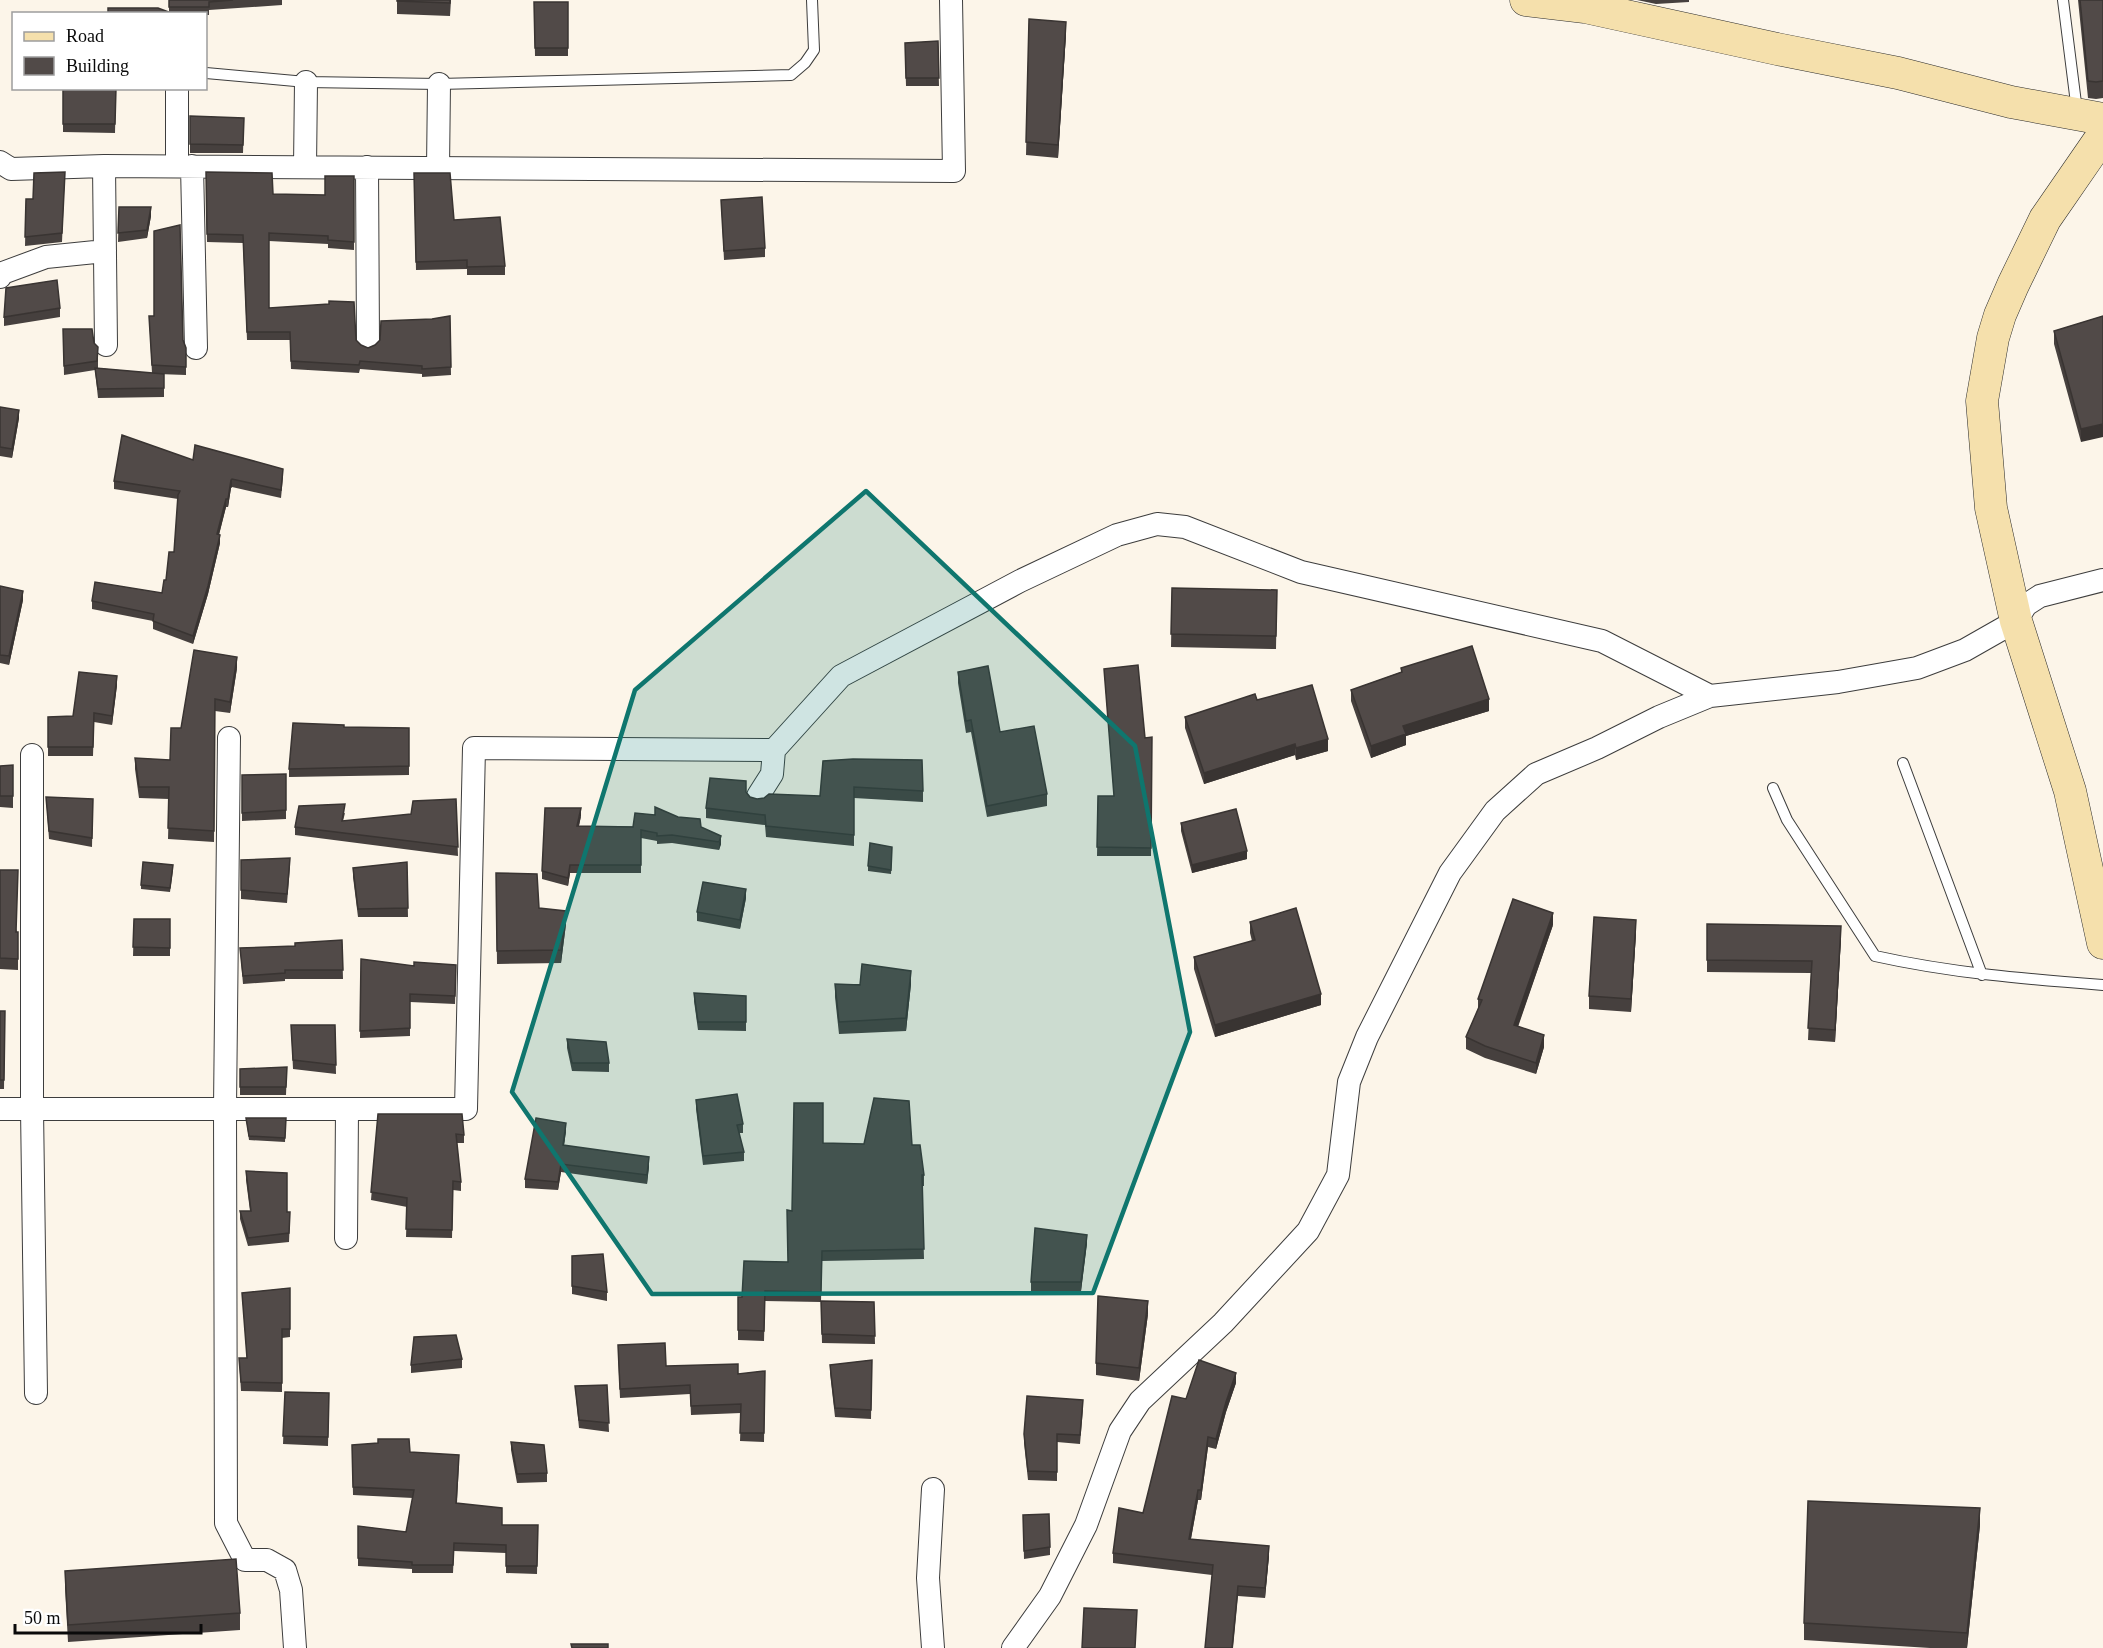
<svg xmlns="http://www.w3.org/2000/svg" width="2103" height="1648" viewBox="0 0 2103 1648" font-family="'Times New Roman',serif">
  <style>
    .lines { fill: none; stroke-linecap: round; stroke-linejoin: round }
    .lane-casing { stroke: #3d3d3d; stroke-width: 12 }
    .street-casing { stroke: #3d3d3d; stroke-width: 24 }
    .secondary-casing { stroke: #2c2c2c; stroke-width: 33 }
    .lane { stroke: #fff; stroke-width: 10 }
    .street { stroke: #fff; stroke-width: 22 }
    .secondary { stroke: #f5e0ac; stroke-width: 32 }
    .wall { fill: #46403e }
    .shaded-wall { fill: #393432 }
    .building { fill: #514a48; stroke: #393432; stroke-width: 1.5 }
    .marked { fill: #0f766e; fill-opacity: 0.2; stroke: #0f766e; stroke-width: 4.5; stroke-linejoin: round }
  </style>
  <rect width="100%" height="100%" fill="#fcf5e9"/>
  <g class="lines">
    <g class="lane-casing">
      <path id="lane" d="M2063,0l14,111
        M206,73l100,9 133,2 352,-9 14,-12 9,-13 -2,-50
        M1903,763l79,212
        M1773,788l14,32 88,136c76,17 151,23 228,29"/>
    </g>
    <g class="street-casing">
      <path id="street" d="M177,88v78
        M0,162l11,7 93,-3 850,5 -3,-171
        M104,166l2,179
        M192,166l4,182
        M305,167l1,-85
        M367,167l1,175
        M438,168l1,-84
        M0,277v-3l46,-17 59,-6
        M229,738l-4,370 1,415 19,37h22l18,10 6,20 4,58
        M32,755v354l4,284
        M758,796l14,-22 2,-24 67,-74 179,-95 97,-46 40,-11 28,3 116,45 301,69 108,55
        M0,1109h466l8,-361 300,2
        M346,1238l1,-127
        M933,1489l-5,89 5,70
        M1013,1648l37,-52 36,-71 34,-94 20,-30 83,-78 85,-92 30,-56 11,-93 18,-45 83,-164 45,-62 41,-37 61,-26 62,-31 51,-21 128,-14 79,-14 48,-18 51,-29 10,-16 14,-9 63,-16"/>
    </g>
    <g class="secondary-casing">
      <path id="secondary" d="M1526,0l59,7 192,42 121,24 113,29 92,17
        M2103,135l-58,84 -32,66 -13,30 -7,23 -11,63 9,107 25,113 54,170 33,152"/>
    </g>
    <use href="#lane" class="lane"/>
    <use href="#street" class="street"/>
    <use href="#secondary" class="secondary"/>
  </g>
  <path class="wall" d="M169,0h113v5l-73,5v5h-3v-1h-98l61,-2z
    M397,0h54l-1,16 -53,-2z
    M1637,0h52v2l-33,2z
    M2078,0h25v98l-7,1 -8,-1z
    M534,2h34v54h-33z
    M1029,19l37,15 -8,124 -32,-3z
    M938,41l1,45h-33l-1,-35z
    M63,88h53l-1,45 -52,-1z
    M190,116l54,2 -1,35h-53z
    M65,172l-3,70 -37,4 1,-47h7z
    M206,172l67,22 81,48v8l-26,-2v-4l-59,-3v67l87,32 5,5 7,3 7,-3 57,-26 18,-3 1,59 -29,2v-3l-62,-5 -1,4 -68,-4 -1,-29h-43l-4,-97 -36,-1z
    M414,173l40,47 51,46v9h-38v-6l-51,1z
    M721,200l44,48v9l-41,3z
    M119,207l32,9 -4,22 -29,4z
    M60,308v9l-56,9v-9z
    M149,316h5l29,24 3,8v27l-28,-1h6v23l-66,1 -3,-28 -31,5 -1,-46 31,14 4,13v12l54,5z
    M2103,316l-22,126 -27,-98v-13z
    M0,407l19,11 -7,40 -12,-2z
    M193,460l90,17 -2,21 -49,-11 -1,1 -3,19h-2l-7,28 1,8 -12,51 -15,50 -40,-15v-8l-61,-12v-8l70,-8 12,-41 4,-53 -64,-10v-8z
    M0,586l23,14 -14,65 -9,-2z
    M1172,588l105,2 -1,59 -105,-2z
    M237,668l-7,45 -15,-2 -1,131 -46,-3 1,-40 -30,-1 -4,-29v-11l35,2 11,-32z
    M1401,668l88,43 -83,25v9l-35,13 -20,-57v-11l50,-18z
    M1104,669l41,69 7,-1 -1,119h-54l1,-60h16z
    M958,672l42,60 47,62v12l-60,11 -16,-85 -5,1 -8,-50z
    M117,685l-5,40 -18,-3 -1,34h-45v-39l25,-1z
    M1257,700l71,51 -32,9 -1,-5 -91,29 -19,-56v-11z
    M344,727l65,1v47l-120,2v-8z
    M823,761l100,30v11l-69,-4v48l-88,-9 -1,-12 -59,-7v-10l40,-16 4,5 7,2 63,-3z
    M13,765v43l-13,-1v-41z
    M286,774v45l-44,2v-46z
    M46,797l47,2 -1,48 -43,-8z
    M456,799l2,57 -163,-21v-8l50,-14 -2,8 68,-7z
    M581,816l-2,10 122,1 20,17 -2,6 -47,-7 -15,1v-3l-16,-3v35h-71l-2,13 -26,-7v-8z
    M1181,823l66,36 -55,14 -11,-42z
    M892,847l-1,27 -23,-3v-5z
    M241,860l49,7 -3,36 -46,-4z
    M407,862l1,55h-50l-5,-40v-9z
    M0,870l17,62h1v38l-18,-1z
    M173,870l-3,22 -29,-3v-4z
    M496,873l43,35 27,16 -5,39 -64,1z
    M746,898l-6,31 -43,-8v-9z
    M134,919h36v37h-37z
    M1250,922l71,83 -106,32 -21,-68v-12l58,-16 -2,-8z
    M1707,924l134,14 -6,104 -27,-2 3,-67 -104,-1z
    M1553,925l-35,102 26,20 -8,27 -51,-16 -19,-9v-12l12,-28v-10z
    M1636,933l-5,79 -42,-3v-13z
    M342,940l1,39h-58v2l-42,3 -3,-36 55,-2z
    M361,959l53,7 42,-1 -1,39 -45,-2v34l-50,2z
    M835,984h76l-5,47 -67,3 -4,-37z
    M694,993l52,3v35l-48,-1 -4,-29z
    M0,1011h5l-1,78h-4z
    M291,1025h44l1,49 -43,-5z
    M567,1039l42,24v9l-37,-1 -5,-23z
    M287,1067l-1,28h-46v-26z
    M696,1100l47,24v9h-4l5,19v9l-41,4 -7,-56z
    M378,1114l86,21v8h-7l4,39v9l-8,-1 -1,48 -46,-1 1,-30 -36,-7z
    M246,1118h40l-1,24 -36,-2z
    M566,1131l-2,14 85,21 -2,18 -86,-12 -3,18 -33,-2v-9z
    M823,1143l89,2 12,30v11h-2l2,73 -102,2 -1,41 -56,-1 -1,40 -26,-1v-43h4l46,-35 4,-51z
    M246,1171l41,41 3,8 -1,22 -41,4 -8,-27v-8h10l-4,-31z
    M1087,1243l-6,48h-50v-9z
    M572,1256l35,36v9l-35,-7z
    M290,1288v49l-8,1v54l-41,-1 -2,-33h8l-5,-65z
    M821,1301l53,1 1,42 -53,-1z
    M1148,1314l-9,67 -43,-6v-12z
    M618,1354l48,12 72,8 27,-3 -1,71 -24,-1 1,-28 -50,2 -1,-21 -70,4z
    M462,1359v9l-51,5v-8z
    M872,1360l-1,59 -36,-2 -5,-44v-8z
    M1236,1383l-10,29 -10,37 -8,-2 -7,53h-3l-7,39 78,17 -4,42 -27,-2 -26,-21 -99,-12v-10l30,-40 43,-114z
    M607,1385l2,47 -30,-4 -4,-42z
    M285,1392l44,1 -1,53 -45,-2z
    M1083,1409l-3,35 -23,-2v39l-29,-1 -4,-37v-9z
    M511,1442l36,31v9l-30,1 -6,-33z
    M352,1445l58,7 49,10 -2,41 45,22h36l-1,49 -31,-1v-20l-52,-2 -1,22h-41v-4l-54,-3v-40l48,6 7,-34 -60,-3z
    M1023,1515l27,32v8l-26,4z
    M1980,1525l-13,123h-37l-126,-8v-17z
    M65,1571l175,42v17l-172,12 -3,-54z"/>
  <path class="shaded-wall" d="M1066,22v12l-8,124v-13z
    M151,207v9l-4,22v-8z
    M19,410v8l-7,40v-9z
    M2103,424v13l-22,5v-13z
    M232,479v8l-1,1 -3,19v-8l3,-19z
    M226,499v8l-9,35v-8z
    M220,535v8l-12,51 -15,50v-8z
    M23,591v9l-14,65v-9z
    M237,657v11l-7,45v-11z
    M117,676v9l-5,40v-9z
    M1489,699v12l-83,25v9l-35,13v-12l32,-20z
    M1328,739v12l-32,9v-12z
    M1295,744v11l-91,29v-11z
    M581,808v8l-4,18v-8z
    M721,836v8l-2,6v-8z
    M1247,851v8l-55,14v-8z
    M570,865v8l-2,13v-8z
    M746,889v9l-6,31v-9z
    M566,911v13l-5,39v-13z
    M1553,913v12l-39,112v-12z
    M1636,920v13l-5,79v-13z
    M1841,926v12l-6,104v-12z
    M911,971v13l-5,47v-13z
    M1321,994v11l-106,32v-12z
    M1544,1035v12l-8,27v-11z
    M566,1123v8l-3,22v-8z
    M649,1157v9l-2,18v-9z
    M561,1164v8l-3,18v-8z
    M1087,1235v8l-6,48v-9z
    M1148,1301v13l-9,67v-13z
    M1236,1373v10l-10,29 -10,37v-10l10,-37z
    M1208,1437v10l-7,53v-10z
    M1198,1490v10l-9,49v-10z
    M1980,1508v17l-13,123v-15z
    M1269,1546v10l-4,42v-10z
    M1238,1586v10l-5,52h-1z"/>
  <path class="building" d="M169,0h64l-24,2v5h-40z
    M397,0h53v3l-53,-2z
    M2080,0h23v81l-7,1 -8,-1z
    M534,2h34v46h-33z
    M108,8h50l16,6h-66z
    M1029,19l37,3 -8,123 -32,-3z
    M938,41l1,37h-33l-1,-35z
    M63,88h53l-1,36h-52z
    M190,116l54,2 -1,27 -53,-1z
    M65,172l-3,61 -37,4 1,-38h7l1,-26z
    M206,172l66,1 1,21 52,1v-19h29v66l-26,-2v-4l-59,-3v75l60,-4v-3l25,1 2,38 5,5 7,3 7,-3 5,-5 1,-19 51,-2 18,-3 1,51 -29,2v-3l-62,-5 -1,4 -68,-4 -1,-29h-43l-4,-97 -36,-1z
    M414,173h36l4,47 46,-3 5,49 -38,1v-7l-51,2z
    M762,197l3,51 -41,3 -3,-51z
    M119,207h32l-4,23 -29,3z
    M180,225l3,115 3,8v19l-34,-2 -3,-49h5v-85z
    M57,280l3,28 -56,9 2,-29z
    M2103,316v108l-22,5 -27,-98z
    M63,329h29l2,14 4,4 -1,14 -33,5z
    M95,368l69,6v14l-66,1z
    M0,407l19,3 -7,39 -12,-2z
    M122,435l71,25 2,-15 88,24 -2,21 -49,-11 -1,1 -3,19h-2l-9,35 3,1 -12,51 -15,50 -40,-15 1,-7 -62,-13 3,-19 67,11 2,-13h2l3,-28h5l4,-57 2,-4 -66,-10z
    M0,586l23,5 -14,65 -9,-1z
    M1172,588l105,2 -1,46 -105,-2z
    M1472,646l17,53 -86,27 3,8 -35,12 -20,-56 51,-18 -1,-4z
    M194,650l43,7 -7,45 -15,-3 -1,132 -46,-3 1,-41h-30l-4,-29 35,2 1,-32h10z
    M1138,665l7,73 7,-1 -1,111 -54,-1 1,-51h16l-10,-127z
    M988,666l12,66 34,-6 13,68 -60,12 -16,-86 -5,1 -8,-49z
    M79,672l38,4 -5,40 -18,-3 -1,34h-45v-30l25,-1z
    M1312,685l16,54 -32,9 -1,-4 -91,29 -19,-56 70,-23 2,6z
    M293,723l51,2v2l65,1v38l-120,3z
    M853,759l69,1 1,31 -69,-4v48l-88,-9 -1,-11 -59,-7 4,-30 36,3v11l4,5 7,2 7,-1 5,-4 51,2 3,-35z
    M13,765v31h-13v-30z
    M286,774v36l-44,3v-38z
    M46,797l47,2 -1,39 -43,-7z
    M456,799l2,48 -163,-20 4,-21 46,-2 -3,17 69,-7 2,-13z
    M655,807l23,10 22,2 1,8 20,9 -2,6 -47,-7 -15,1v-3l-16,-3v35h-71l-2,13 -26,-7 3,-63h36l-4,18 56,1 2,-14 20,2z
    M1236,809l11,42 -55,14 -11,-42z
    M870,843l22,4 -1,23 -23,-4z
    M290,858l-3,36 -46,-4v-30z
    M143,862l30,3 -3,23 -29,-3z
    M407,862l1,46 -50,1 -5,-41z
    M0,870h18l-2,62h2v27l-18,-1z
    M496,873l41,1 2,34 27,3 -5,39 -64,1z
    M703,882l43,7 -6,31 -43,-8z
    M1513,899l40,14 -39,112 30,10 -8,28 -51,-17 -19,-9 16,-37 -4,-1z
    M1296,908l25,86 -106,31 -21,-68 61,-17 -5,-18z
    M1594,917l42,3 -5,79 -42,-3z
    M134,919h36v29l-37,-1z
    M1707,924l134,2 -6,104 -27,-2 4,-67 -105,-1z
    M342,940l1,30h-58v3l-42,3 -3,-28 55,-2v-3z
    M361,959l53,7v-4l42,3 -1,31 -45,-2v34l-50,3z
    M862,964l49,7 -5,47 -67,4 -4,-38 25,1z
    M694,993l52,3v26h-48z
    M0,1011h5l-1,69h-4z
    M291,1025h44l1,40 -43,-5z
    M567,1039l39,3 3,21h-37z
    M287,1067l-1,20h-46v-18z
    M737,1094l6,30 -6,1 7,27 -41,4 -7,-56z
    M874,1098l35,3 3,44h8l4,30h-2l2,74 -102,2 -1,41 -56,-1 -1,40 -26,-1v-33h4l2,-36 44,1 -1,-52 5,1 2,-108h29v40l41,1z
    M378,1114h84l2,21 -8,-1 5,48 -8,-1 -1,49 -46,-1 1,-31 -36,-6z
    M246,1118h40l-1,20 -36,-2z
    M536,1118l30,5 -3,22 86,12 -2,18 -86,-11 -3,18 -33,-3z
    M246,1171l41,2v39h3l-1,21 -41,5 -8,-27h11z
    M1035,1228l52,7 -6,47h-50z
    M603,1254l4,38 -35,-6v-30z
    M290,1288v41h-8v54l-41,-1 -2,-24h8l-5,-65z
    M1098,1296l50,5 -9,67 -43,-5z
    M821,1301l53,1 1,34 -53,-2z
    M456,1335l6,24 -51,6 3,-28z
    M665,1343l1,23 72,-2v10l27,-3 -1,62h-24l1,-29 -50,2 -1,-21 -70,4 -2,-44z
    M872,1360l-1,50 -36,-2 -5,-43z
    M1199,1360l37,13 -10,29 -10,37 -8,-2 -7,53h-3l-9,49 80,7 -4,42 -27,-2 -6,62h-27l8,-83 -100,-12 6,-45 24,5 29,-117 14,3z
    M607,1385l2,38 -30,-3 -4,-34z
    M285,1392l44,1 -1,44 -45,-1z
    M1027,1396l56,4 -3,35 -23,-1v38l-29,-1 -4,-37z
    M378,1439h31l1,13 49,3 -3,48 46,5v17h36l-1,41h-31v-21l-52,-2 -1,22h-41v-3l-54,-4v-32l48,6 8,-42 -61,-3 -1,-42 26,-2z
    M511,1442l33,3 3,28 -30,1z
    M1808,1501l172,7 -13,125 -163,-10z
    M1049,1514l1,33 -26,4 -1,-36z
    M236,1559l4,54 -172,12 -3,-54z
    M1084,1608l53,2 -2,38h-53z
    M571,1644h37v4h-36z"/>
  <path class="marked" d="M866,491l269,255 55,286 -97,261 -441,1 -140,-202 123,-402z"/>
  <rect x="12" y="12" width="195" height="78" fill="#ffffff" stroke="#9d9d9d" stroke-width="1.5"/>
  <rect x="24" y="32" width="30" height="9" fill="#f5e0ac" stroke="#9d9d9d" stroke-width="1.5"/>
  <text x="66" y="42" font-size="18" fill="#0a0a0a">Road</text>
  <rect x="24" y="57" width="30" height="18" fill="#514a48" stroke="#9d9d9d" stroke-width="1.5"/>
  <text x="66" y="72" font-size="18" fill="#0a0a0a">Building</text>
  <path d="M15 1624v9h186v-9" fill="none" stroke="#0a0a0a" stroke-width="3"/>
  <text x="24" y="1624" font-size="18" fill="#0a0a0a" stroke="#ffffff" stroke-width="4.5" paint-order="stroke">50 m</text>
</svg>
